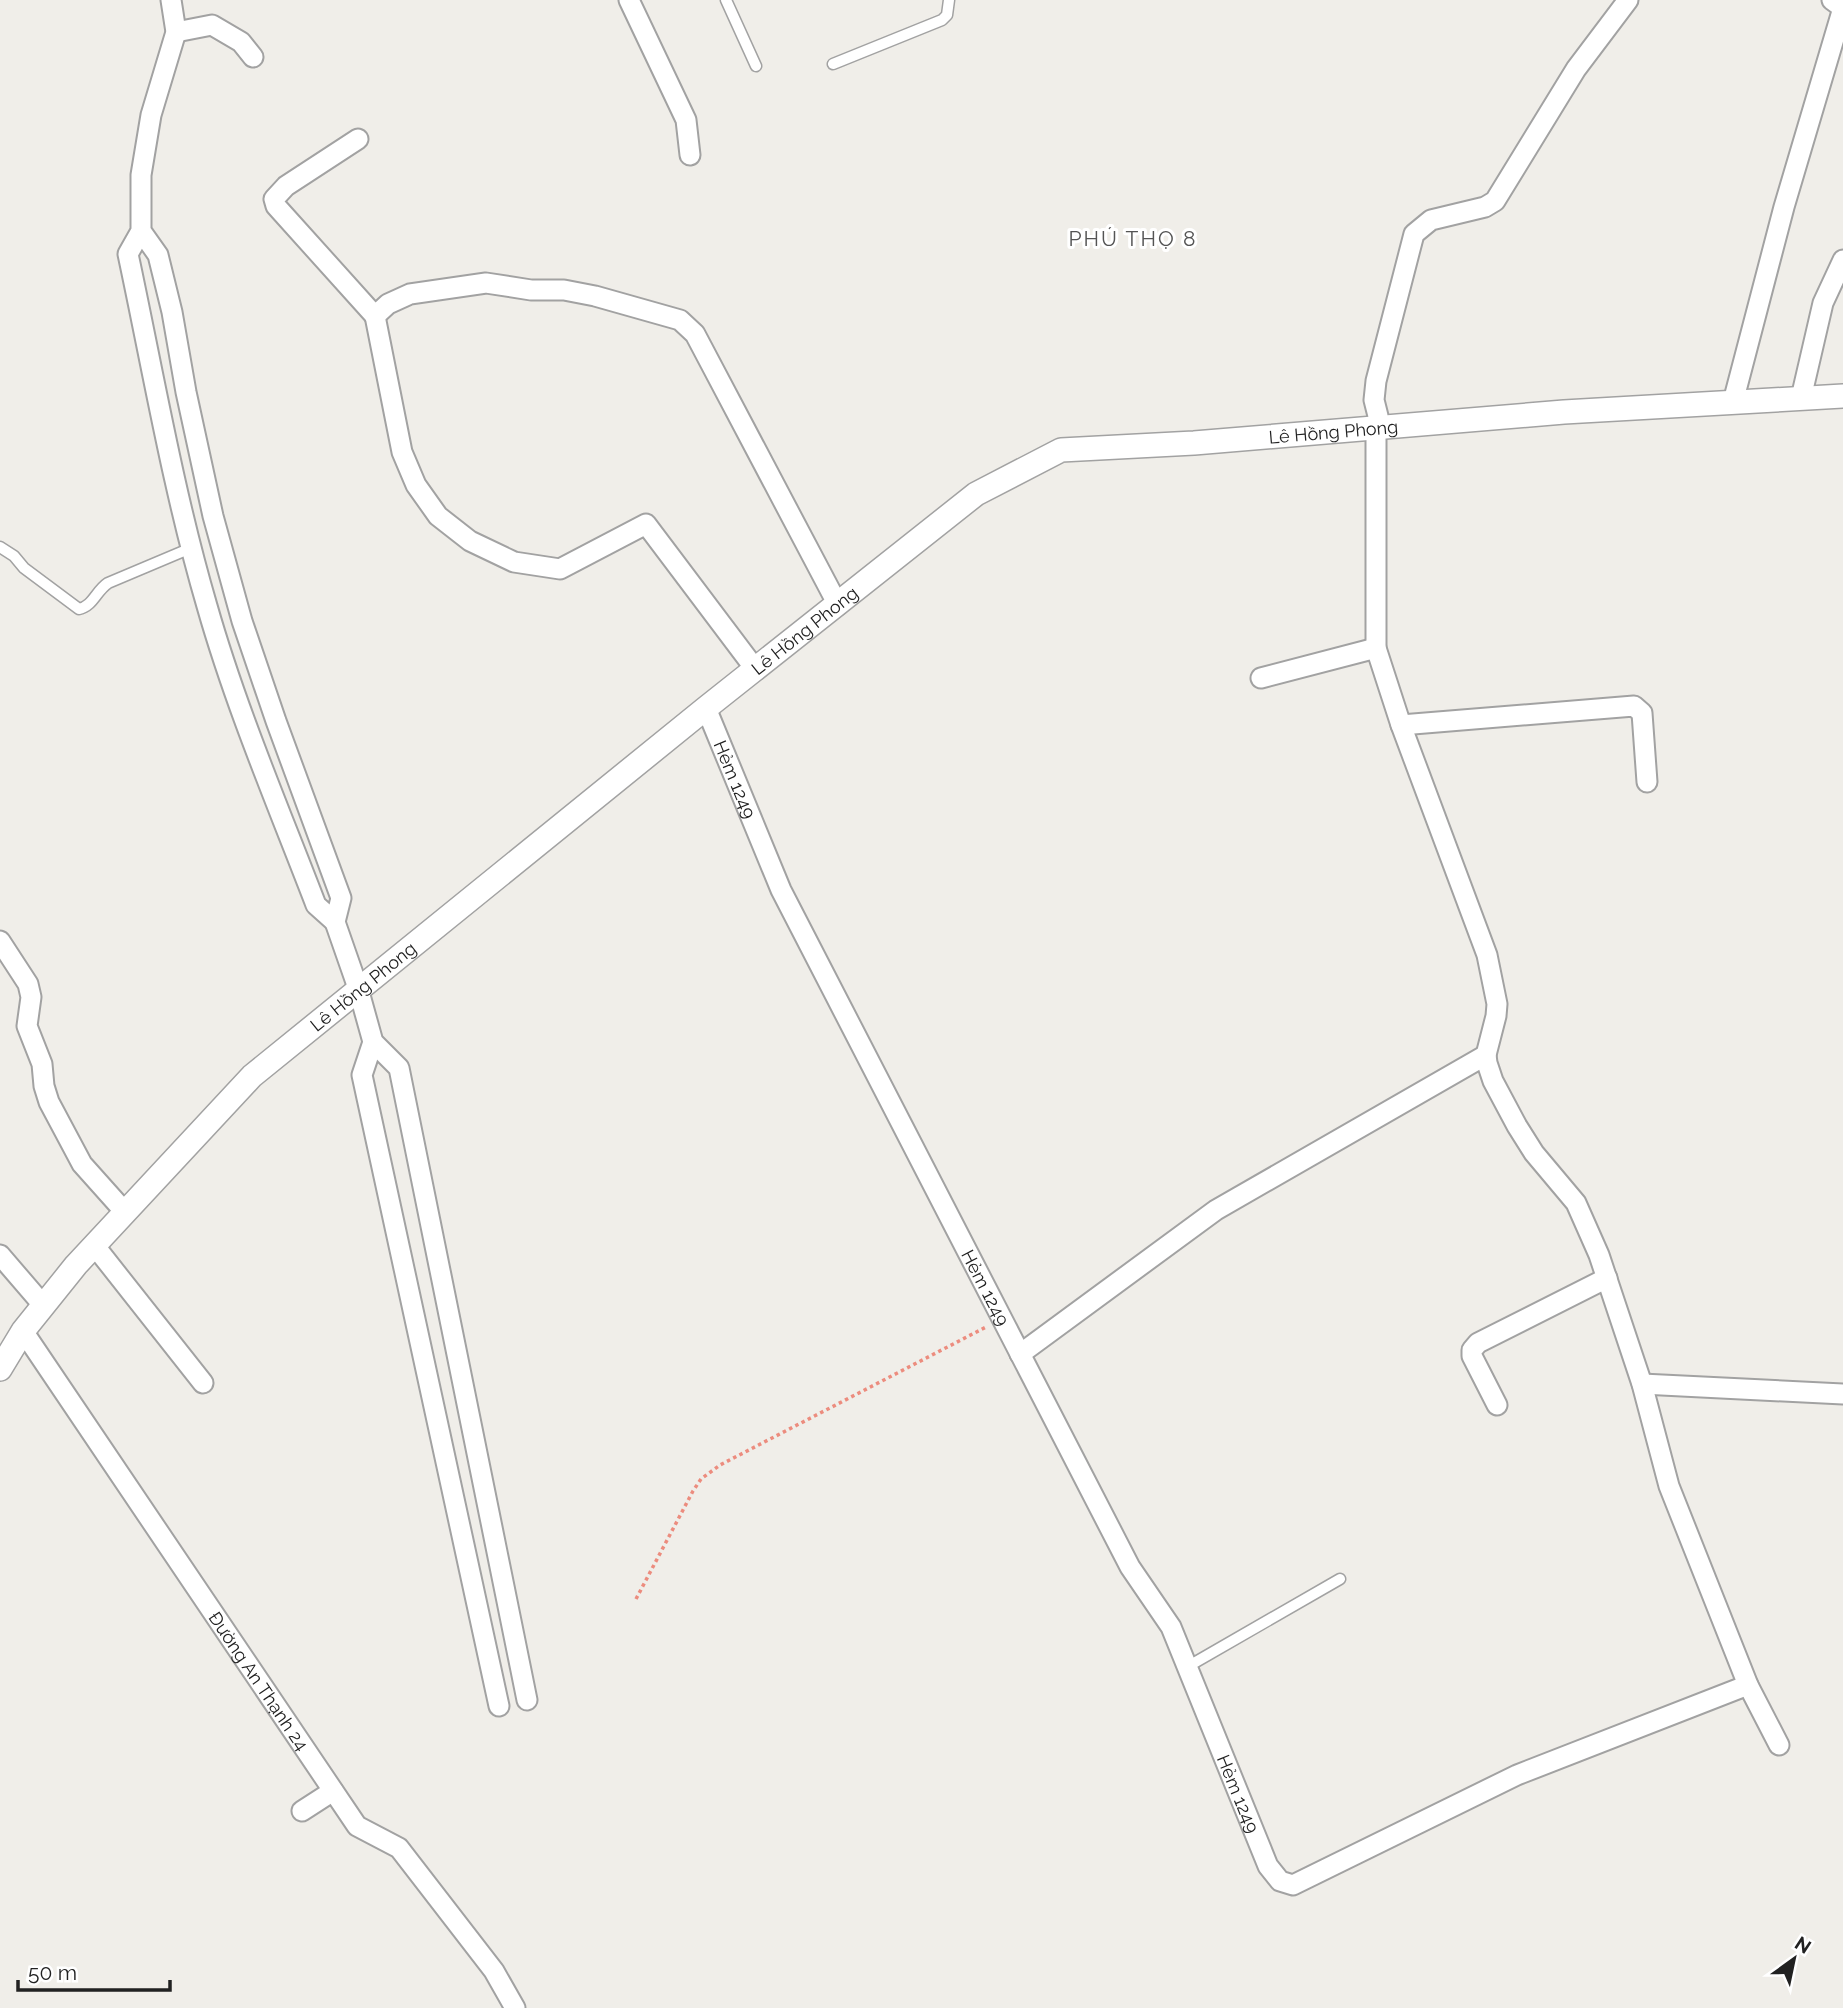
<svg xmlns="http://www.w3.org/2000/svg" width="1843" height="2008" viewBox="0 0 1843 2008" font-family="Raleway,sans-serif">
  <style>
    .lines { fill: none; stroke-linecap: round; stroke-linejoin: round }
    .service-casing { stroke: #a2a2a2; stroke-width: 13 }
    .minor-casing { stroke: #a2a2a2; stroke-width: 23 }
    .tertiary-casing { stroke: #a2a2a2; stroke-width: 26 }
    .path { stroke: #ec8c7e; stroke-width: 3.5; stroke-dasharray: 3.5 3.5; stroke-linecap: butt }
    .service { stroke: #fff; stroke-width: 10 }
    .minor { stroke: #fff; stroke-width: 19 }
    .tertiary { stroke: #fff; stroke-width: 23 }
    .labels { text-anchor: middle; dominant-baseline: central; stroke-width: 6; stroke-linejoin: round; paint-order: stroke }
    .street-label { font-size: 18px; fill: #212121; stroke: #fff }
    .quarter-label { font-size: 21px; letter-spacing: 2px; fill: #545454; stroke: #fff }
  </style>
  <rect width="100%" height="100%" fill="#f0eee9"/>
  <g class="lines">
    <g class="service-casing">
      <path id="service" d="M726,0l30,66
        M833,64l109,-44 5,-5 2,-15
        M0,547l14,9 10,12 55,41c14,-3 17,-18 29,-26l83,-35
        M1187,1667l153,-88"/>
    </g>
    <g class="minor-casing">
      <g id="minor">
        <path d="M629,0l57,120 4,35"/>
        <path d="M1628,0l-52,69 -81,132 -10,6 -54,13 -17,14 -38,147 -2,19 4,16 -2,12v220l25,77 86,230 10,49 -1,12 -10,39 1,8 6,18 24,45 17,27 42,50 23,52 43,129 27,102 79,199 31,60"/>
        <path d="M176,32l36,-7 29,17 12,15"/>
        <path d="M358,139l-72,47 -12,13 2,7 99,110 13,-12 22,-10 76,-11 45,7h33l31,6 85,24 15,14 143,271"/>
        <path d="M141,231l17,24 14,57 14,80 27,124 29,105 34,100 65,177 -6,24 -19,-17c-38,-99 -80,-197 -109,-299 -34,-116 -54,-235 -79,-352l13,-23v-56l10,-60 25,-83 -5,-32"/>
        <path d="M375,316l27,136 14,33 22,31 32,25 44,21 46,7 86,-45 110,146"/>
        <path d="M1801,398l22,-95 20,-43"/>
        <path d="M1733,402l51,-195 59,-199 -11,-8"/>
        <path d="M1261,678l115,-30"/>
        <path id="s1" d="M706,708l75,182 349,677 41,60 97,239 12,15 13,4 224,-110 231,-90"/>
        <path d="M1401,725l233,-19 8,7 5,69"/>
        <path d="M335,922l23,66 15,54 26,26 128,632"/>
        <path d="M0,941l28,43 3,13 -4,29 15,38 2,22 5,16 33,62 42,47"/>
        <path d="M373,1042l-11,33 137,631"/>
        <path d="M94,1245l109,138"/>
        <path d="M0,1255l43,50"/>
        <path id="s2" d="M23,1331l334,495 42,22 95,123 21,37"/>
        <path d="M1020,1354l196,-144 270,-155"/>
        <path d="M1642,1384l201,10"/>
        <path d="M1497,1405l-25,-49v-6l6,-7 129,-65"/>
        <path d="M302,1811l31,-20"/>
      </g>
    </g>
    <g class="tertiary-casing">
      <g id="tertiary">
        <path id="s3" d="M0,1369l23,-38 53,-66 176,-189 454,-368 270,-214 85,-44 133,-7 370,-31 279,-16"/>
      </g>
    </g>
    <path class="path" d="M636,1599l57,-108 8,-12 19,-14 266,-138"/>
    <use href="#service" class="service"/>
    <use href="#minor" class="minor"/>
    <use href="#tertiary" class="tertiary"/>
  </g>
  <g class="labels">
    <g class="street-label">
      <text stroke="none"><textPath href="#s3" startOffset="1685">Lê Hồng Phong</textPath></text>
      <text stroke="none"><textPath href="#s3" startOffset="1097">Lê Hồng Phong</textPath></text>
      <text stroke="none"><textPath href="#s1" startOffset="77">Hẻm 1249</textPath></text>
      <text stroke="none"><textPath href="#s3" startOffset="530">Lê Hồng Phong</textPath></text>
      <text stroke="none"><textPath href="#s1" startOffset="644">Hẻm 1249</textPath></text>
      <text stroke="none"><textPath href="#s2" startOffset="422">Đường An Thạnh 24</textPath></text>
      <text stroke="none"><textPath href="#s1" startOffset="1211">Hẻm 1249</textPath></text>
    </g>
    <g class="quarter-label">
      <text x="1133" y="238">PHÚ THỌ 8</text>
    </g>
  </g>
  <g transform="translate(1794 1959) rotate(33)" stroke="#ffffff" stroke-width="5" paint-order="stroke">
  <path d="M0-5L12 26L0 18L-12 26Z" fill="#212121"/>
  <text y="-10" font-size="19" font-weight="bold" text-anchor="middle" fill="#212121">N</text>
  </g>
  <path d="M18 1980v10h152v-10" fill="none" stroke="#212121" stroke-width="3.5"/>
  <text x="28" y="1980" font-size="21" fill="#212121" stroke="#ffffff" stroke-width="5" paint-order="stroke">50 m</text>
</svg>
